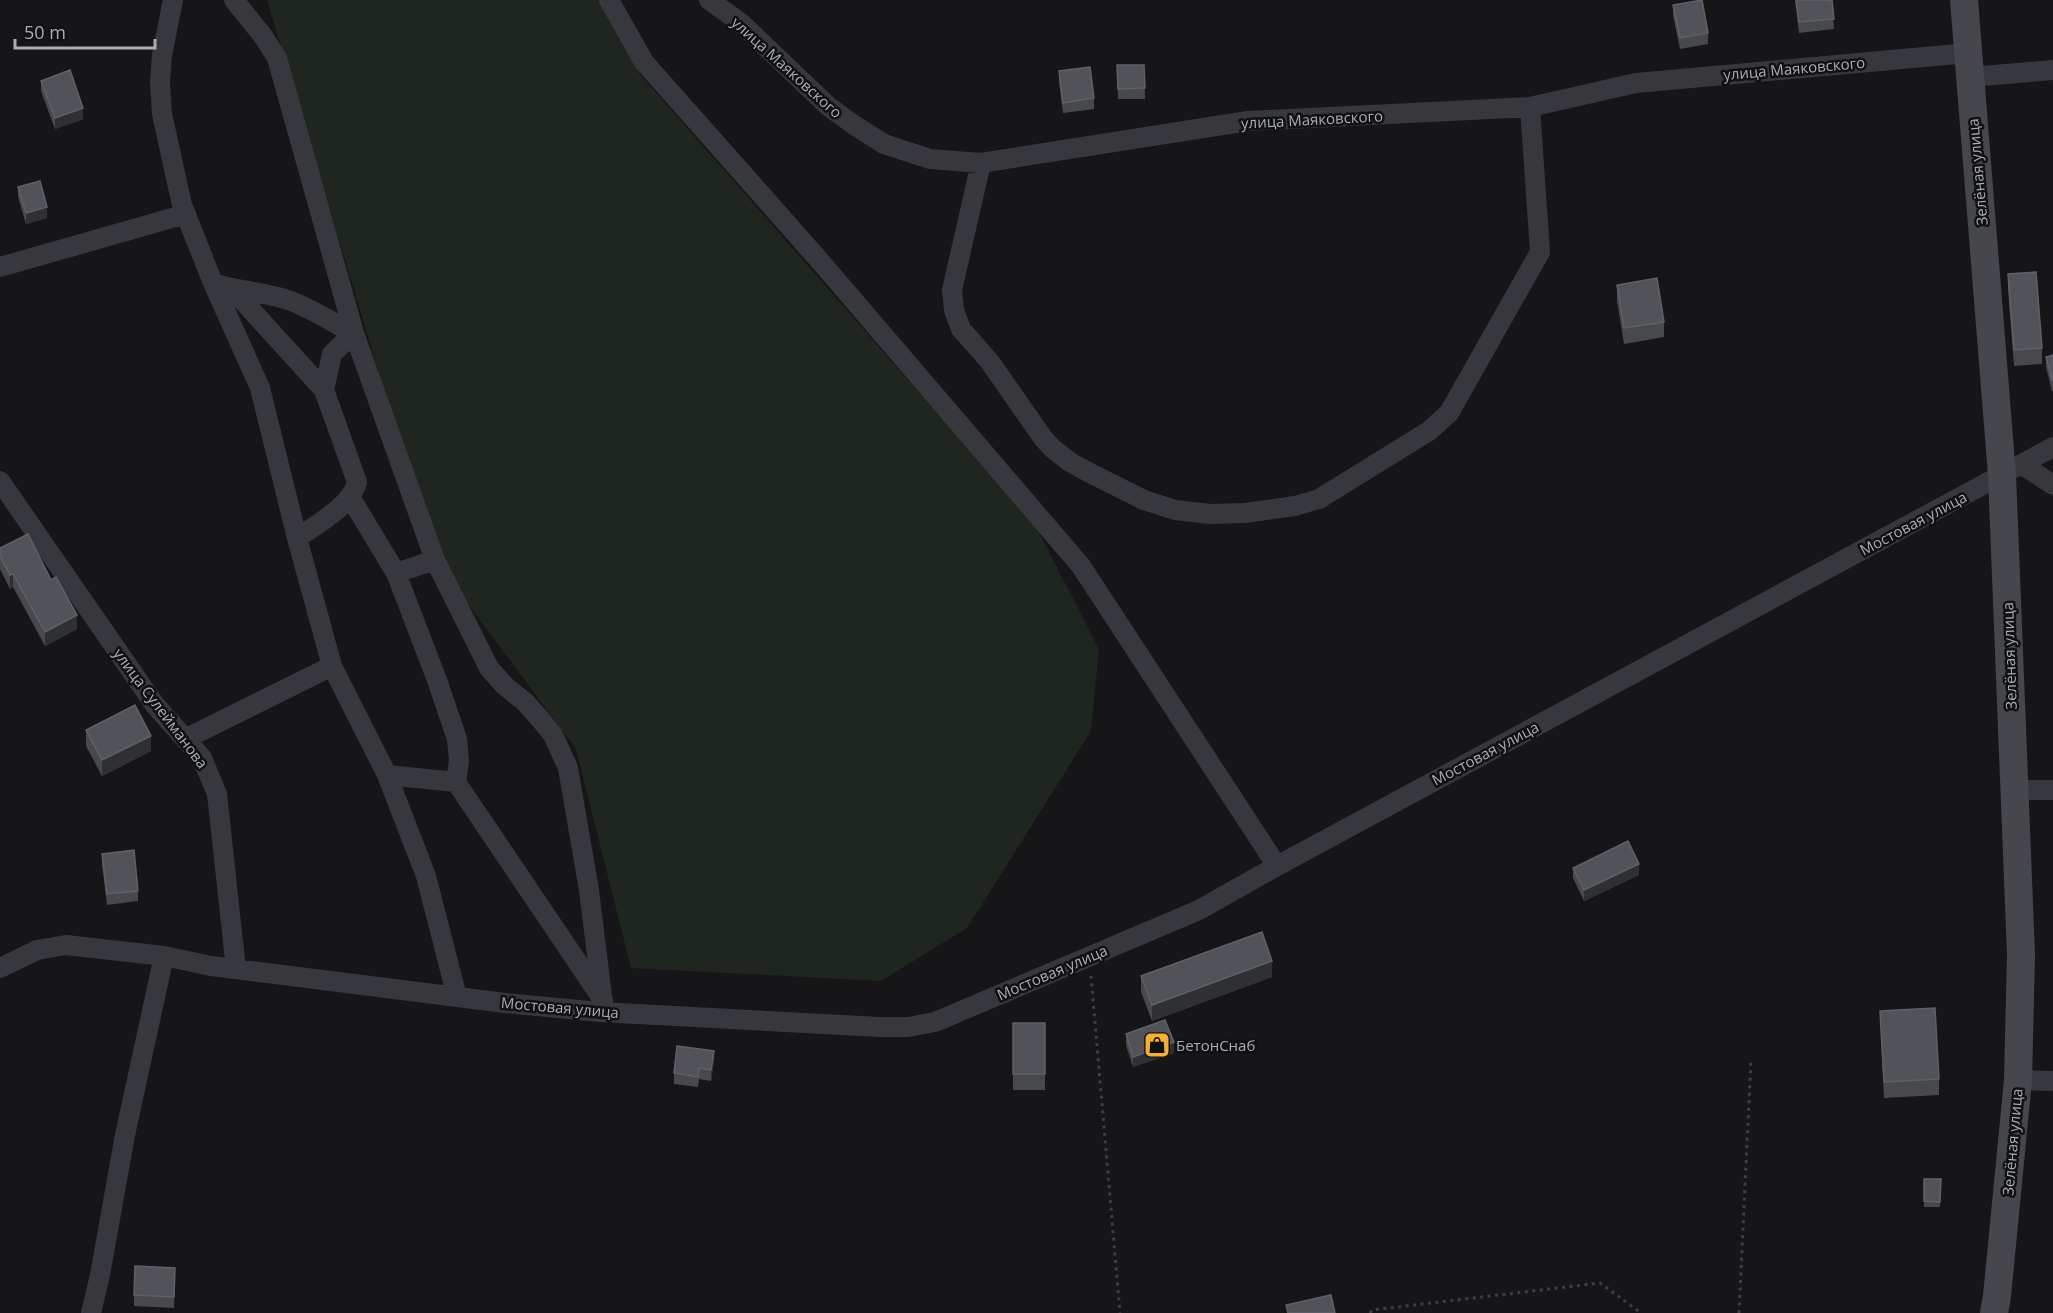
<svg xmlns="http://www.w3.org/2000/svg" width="2053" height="1313" viewBox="0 0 2053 1313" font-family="'Open Sans',sans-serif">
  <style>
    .green { fill: #1e261f }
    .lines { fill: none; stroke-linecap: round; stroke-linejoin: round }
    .path { stroke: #3d3f44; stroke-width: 3; stroke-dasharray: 3 4.5; stroke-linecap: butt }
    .street { stroke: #37383d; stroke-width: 20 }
    .secondary { stroke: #45474d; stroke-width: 28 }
    .wall { fill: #47494d }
    .shaded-wall { fill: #2f3033 }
    .building { fill: #525359; stroke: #5f6168; stroke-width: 1.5 }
    .labels { text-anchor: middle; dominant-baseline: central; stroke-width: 5; stroke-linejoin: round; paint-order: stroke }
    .street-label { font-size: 15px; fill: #a8adb8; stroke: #111113 }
    .poi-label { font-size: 15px; fill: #a8adb8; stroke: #111113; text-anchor: start }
  </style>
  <rect width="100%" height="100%" fill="#161618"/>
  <path class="green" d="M267,0h338l34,73 396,452 64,124 -8,82 -124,197 -86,53 -250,-13 -55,-219 -141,-189z"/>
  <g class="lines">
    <path class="path" d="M1091,976l29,337
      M1370,1313l2,-3 228,-27 41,30
      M1739,1313l12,-254"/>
    <path class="street" d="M173,0l-11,55 -2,26 2,33 20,91 31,78c25,9 52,8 78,18 21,8 42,22 63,32l-22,21 -8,36 -91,-100
      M234,0l29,36 14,22 77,275 81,227 -39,13 -46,-76
      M609,0l35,62 176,199 261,305 196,300
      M709,0l32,23 87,83 26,19 30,19 46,15 51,4 267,-42 282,-14 106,-24 332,-30
      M1970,77l83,-7
      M981,163l-29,127 2,20 7,19 29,33 53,76 9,10 18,14 18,10 56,28 31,10 35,4 35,-1 50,-7 24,-7 110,-68 20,-18 91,-161 -10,-145
      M0,267l186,-53
      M213,283l47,105 37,150c19,-13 55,-33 60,-56l-33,-92
      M2021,464l32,21
      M0,481l155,224 47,53 15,36 19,175
      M297,538l35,128 55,109 69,7 147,218 -3,12
      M435,560l54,108 16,18 20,16 16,18 12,15 15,33 21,122 13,106
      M396,573l41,107 20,59 2,22 -3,21
      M187,738l145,-72
      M387,775l39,101 31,121
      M2014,790h39
      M0,968l37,-18 29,-5 98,11 47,10 294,37 95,9 280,15h28l27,-5 264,-112 78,-44 776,-419
      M2018,1080l35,1
      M91,1313l9,-38 25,-140 39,-179"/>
    <path class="secondary" d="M1964,0l38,475 19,480 -3,125 -21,216 -3,17"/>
  </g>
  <path class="wall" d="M1795,0h37l2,29 -35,4z
    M1673,5l35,28v11l-28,5 -7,-34z
    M1117,65h27l1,34h-27z
    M1059,71l35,27v11l-31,4 -4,-31z
    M41,81l42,38 -28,10 -14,-38z
    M18,187l29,31 -21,6 -8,-27z
    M2008,274l34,74v16l-28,2 -6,-77z
    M1617,285l47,37v15l-40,7 -7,-43z
    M2053,355v36h-1l-6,-24v-10z
    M0,548l51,32 26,49 -32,17 -32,-59 -3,2 -10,-20z
    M86,730l65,21 -49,25 -16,-30z
    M102,854l36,37v10l-31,4 -5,-41z
    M1573,868l66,7 -55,26 -11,-23z
    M1141,976l131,1 -120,44 -11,-29z
    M1880,1011l59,68v16l-55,3z
    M1013,1023h32v67h-32z
    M1126,1034l48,19 -41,14 -7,-22z
    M714,1061l-3,20 -12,-2 -1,8 -24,-3v-11z
    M1941,1179l-1,28h-16v-6z
    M175,1278l-1,30 -40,-2v-11z"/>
  <path class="shaded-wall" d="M83,108v11l-28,10v-11z
    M47,207v11l-21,6v-11z
    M13,574v13l-3,2v-14z
    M77,615v14l-32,17v-14z
    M151,736v15l-49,25v-16z
    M1639,864v11l-55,26v-11z
    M1272,961v16l-120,44v-16z
    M1174,1042v11l-41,14v-10z
    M714,1051v10l-3,20v-11z"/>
  <path class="building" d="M1702,0l6,33 -28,5 -7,-33z
    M1796,0h36l2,19 -35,3z
    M1117,65h27l1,23 -27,1z
    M1090,67l4,31 -31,5 -4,-32z
    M70,70l13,38 -28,10 -14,-37z
    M40,181l7,26 -21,6 -8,-26z
    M2036,272l6,76 -28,2 -6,-76z
    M1657,278l7,44 -40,6 -7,-43z
    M2053,355v25h-1l-6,-23z
    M28,534l23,46 5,-3 21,38 -32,17 -32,-58 -3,1 -10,-19v-8z
    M135,705l16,31 -49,24 -16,-30z
    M1628,841l11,23 -55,26 -11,-22z
    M134,850l4,41 -31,3 -5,-40z
    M1262,932l10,29 -120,44 -11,-29z
    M1935,1008l4,71 -55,3 -4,-71z
    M1165,1020l9,22 -41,15 -7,-23z
    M1013,1023h32v51h-32z
    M677,1046l37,5 -3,19 -12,-2 -1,9 -24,-4z
    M1924,1179h17l-1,23 -16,-1z
    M135,1266l40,2 -1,29 -40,-2z
    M1331,1295l4,18h-47l-2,-8z"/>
  <defs>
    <g id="shop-square" transform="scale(1.35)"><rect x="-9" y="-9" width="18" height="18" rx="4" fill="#f2b134" stroke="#111113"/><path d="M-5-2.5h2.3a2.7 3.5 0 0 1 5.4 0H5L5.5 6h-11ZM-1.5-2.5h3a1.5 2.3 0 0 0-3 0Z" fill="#111"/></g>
  </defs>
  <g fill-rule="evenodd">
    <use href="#shop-square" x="1157" y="1045"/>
  </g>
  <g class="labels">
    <g class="street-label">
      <text transform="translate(787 67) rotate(42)">улица Маяковского</text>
      <text transform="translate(1794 68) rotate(-5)">улица Маяковского</text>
      <text transform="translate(1312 119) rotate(-3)">улица Маяковского</text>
      <text transform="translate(1977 172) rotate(-95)">Зелёная улица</text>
      <text transform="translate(1913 523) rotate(-28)">Мостовая улица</text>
      <text transform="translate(2009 656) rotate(-92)">Зелёная улица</text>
      <text transform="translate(161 708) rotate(53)">улица Сулейманова</text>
      <text transform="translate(1485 753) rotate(-28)">Мостовая улица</text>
      <text transform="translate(1052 972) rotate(-23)">Мостовая улица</text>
      <text transform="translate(560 1007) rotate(5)">Мостовая улица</text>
      <text transform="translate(2012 1142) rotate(-85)">Зелёная улица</text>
    </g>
    <g class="poi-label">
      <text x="1176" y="1045">БетонСнаб</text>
    </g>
  </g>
  <path d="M15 39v9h140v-9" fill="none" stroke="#a8adb8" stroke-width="3"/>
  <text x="24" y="39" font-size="18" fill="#a8adb8" stroke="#111113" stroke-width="4.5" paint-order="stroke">50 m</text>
</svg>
